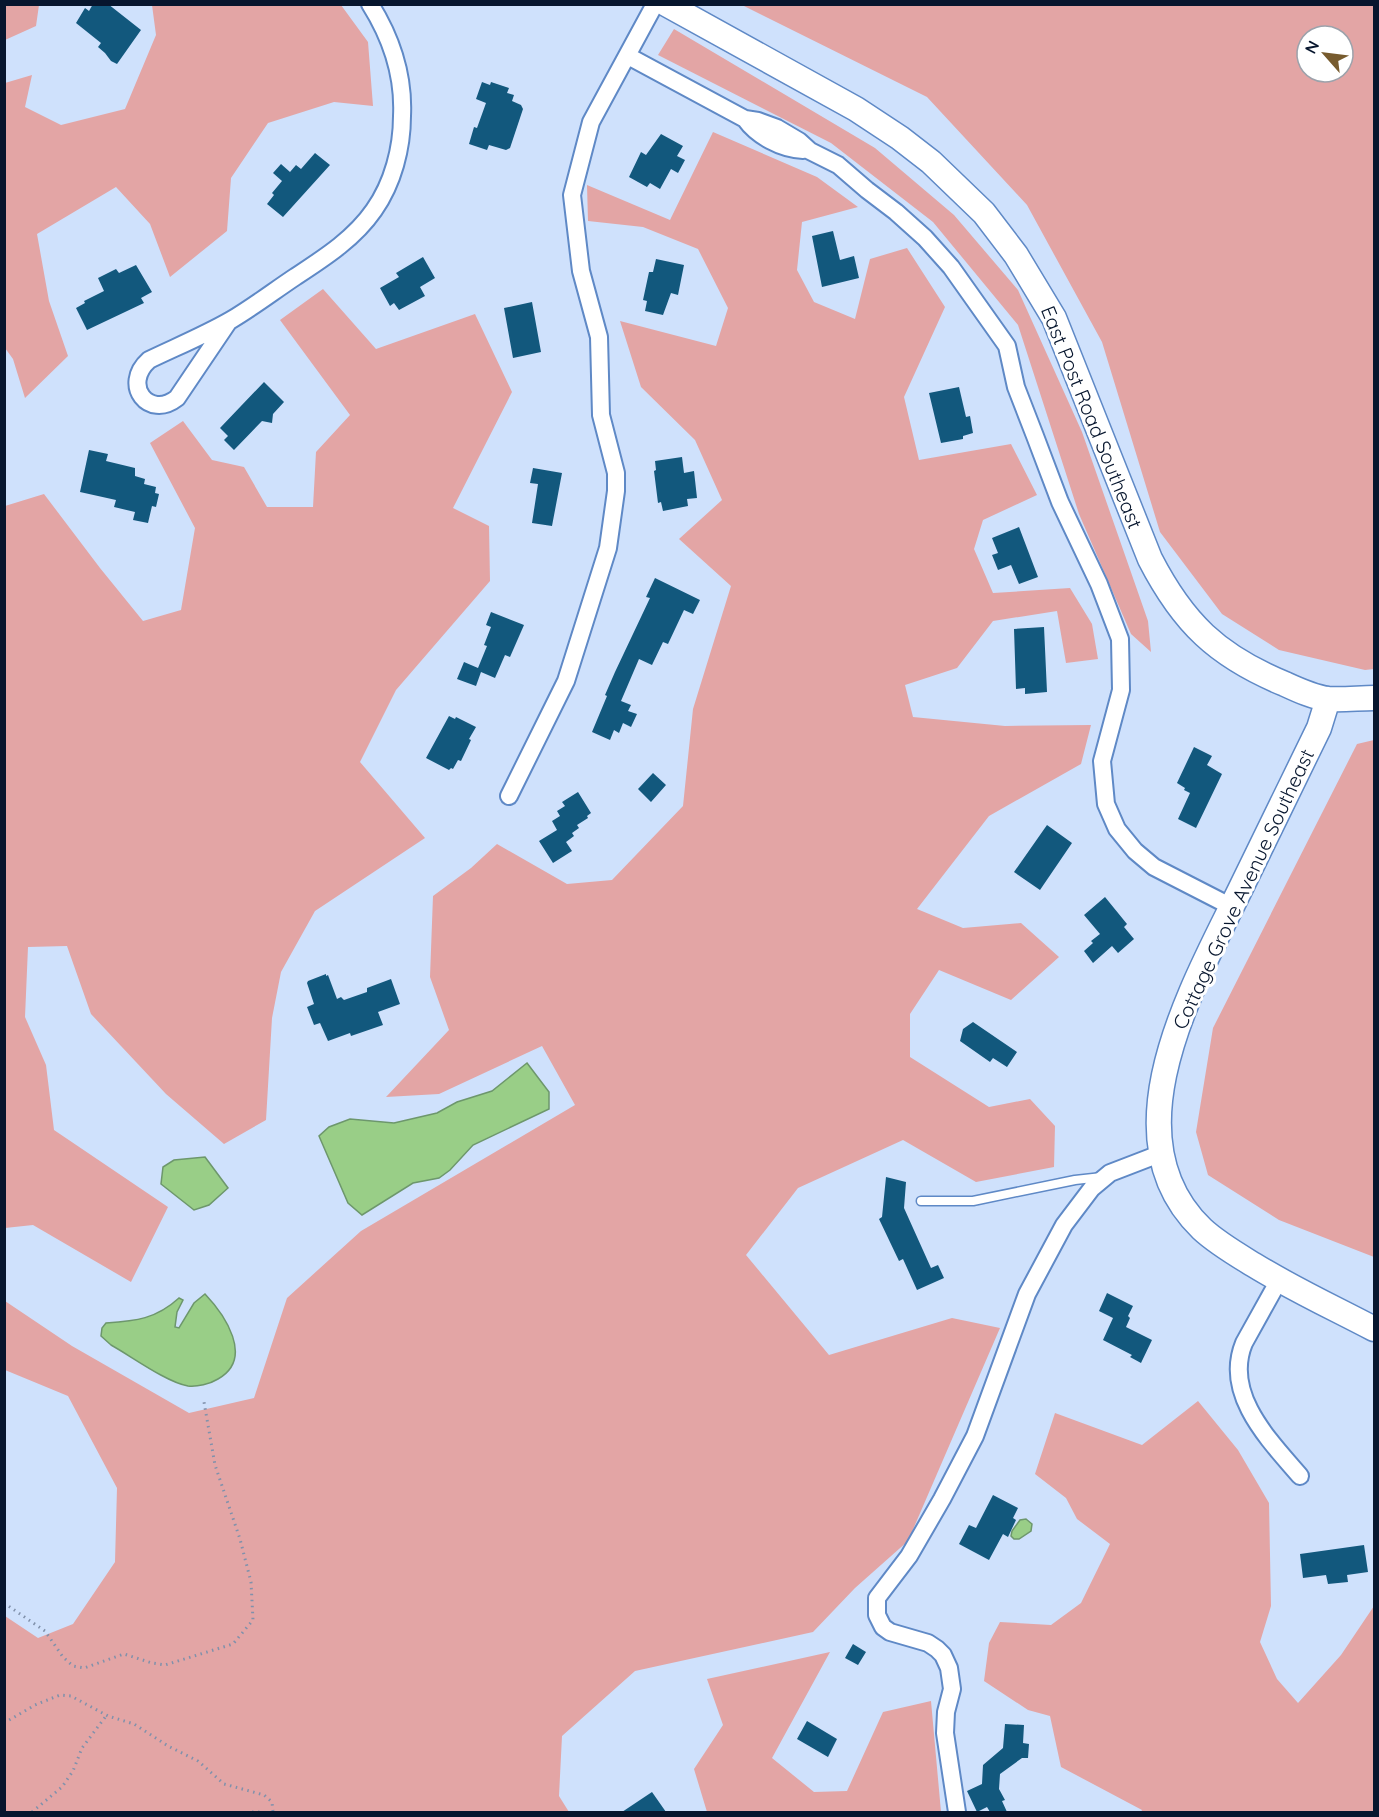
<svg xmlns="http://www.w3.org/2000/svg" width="1379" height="1817" viewBox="0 0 1379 1817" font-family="Quicksand,sans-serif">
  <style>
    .green { fill: #e3a5a5; fill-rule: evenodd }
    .water { fill: #99ce87; stroke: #6d976c; stroke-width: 1.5 }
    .building { fill: #12587d }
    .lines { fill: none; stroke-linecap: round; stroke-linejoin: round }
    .service-casing { stroke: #5f89c6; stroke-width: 11 }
    .minor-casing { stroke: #5f89c6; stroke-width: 20 }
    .secondary-casing { stroke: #5f89c6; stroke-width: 27 }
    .path { stroke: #8091ab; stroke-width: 3; stroke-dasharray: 1.5 4.5; stroke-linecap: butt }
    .service { stroke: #fff; stroke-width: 8 }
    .minor { stroke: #fff; stroke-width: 16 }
    .secondary { stroke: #fff; stroke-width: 24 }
    .labels { text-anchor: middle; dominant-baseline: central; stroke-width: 6; stroke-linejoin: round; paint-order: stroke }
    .street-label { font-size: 20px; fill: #07162e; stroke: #fff }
  </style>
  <rect width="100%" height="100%" fill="#cfe1fc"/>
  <path class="green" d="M4,5h35l-3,21 -31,14z
    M152,5h189l27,37 5,64 -39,-4 -66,21 -37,55 -4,53 -57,46 -20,-53 -34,-37 -79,47 12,67 19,55 -43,42 -12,-39 -8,-11v-265l27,-8 -7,32 36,18 64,-16 31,-74z
    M742,5h632v664l-9,1 -86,-20 -57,-36 -62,-82 -58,-190 -75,-137 -100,-108zM1307,36h36v36h-36z
    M674,29l201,119 79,67 64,75 64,142 66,189 3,31 -20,-18 -52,-120 -61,-189 -85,-103 -102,-79 -173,-88z
    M713,132l104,45 41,30 -56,15 -5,48 17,32 41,17 15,-60 37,-11 38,59 -41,90 15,63 92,-16 26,51 -54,25 -9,29 19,44 77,-5 22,36 6,35 -32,4 -9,-52 -64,10 -36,47 -52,17 8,32 92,9 86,-1 -10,39 -92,52 -72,93 46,19 58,-5 38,34 -48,43 -72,-30 -29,44v43l79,50 41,-8 25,27 -1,41 -78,15 -73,-42 -105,48 -52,67 83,100 123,-37 48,10 -92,213 -53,47 -42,44 -178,39 -73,65 -3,60 10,16h-564v-196l33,22 35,-14 42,-62 2,-74 -49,-92 -63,-26v-69l67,45 117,67 65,-15 33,-100 74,-67 214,-126 -33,-59 -103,48 -53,3 63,-67 -19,-53 3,-81 38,-28 26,-24 70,40 45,-4 71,-74 10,-97 38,-123 -52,-47 43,-39 -27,-60 -54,-53 -21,-66 96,25 12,-38 -30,-59 -55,-22 -55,-6 -1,-36 83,35z
    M323,289l53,60 99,-35 37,78 -59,116 36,18 1,55 -94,109 -36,72 65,76 -110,73 -34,61 -9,46 -6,102 -42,24 -58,-50 -75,-80 -24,-68 -39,1 -3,70 21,48 8,65 114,77 -37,75 -98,-57 -28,3v-722l39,-12 56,74 43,53 38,-11 14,-82 -45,-85 33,-22 29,39 32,7 23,40h46l3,-55 34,-37 -70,-95z
    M1374,740v517l-95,-37 -71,-45 -12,-43 17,-104 144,-284z
    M1198,1401l40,49 31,53 2,103 -11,36 17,37 21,24 43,-48 33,-49v206h-233l1,-2 -81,-43 -11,-51 -22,-6 -44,-29 5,-38 11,-21 51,3 30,-22 29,-59 -33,-25 -11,-21 -31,-24 20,-61 87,32z
    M830,1652l-58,106 42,34 33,-1 36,-79 48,-11 10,111h-234l-13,-43 29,-44 -16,-46z"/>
  <path class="water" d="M527,1063l22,29v17l-76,36 -23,25 -11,8 -26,5 -51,32 -14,-12 -29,-67 10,-9 21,-8 44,4 43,-10 20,-11 35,-11z
    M205,1157l23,31 -19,17 -15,5 -33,-26 2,-17 11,-7z
    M205,1294c19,20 50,64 13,85 -8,5 -21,8 -30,7 -22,-4 -57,-30 -77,-41l-10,-9 1,-8 4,-5c30,-2 50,-4 73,-25l4,2 -6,12 -2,15 4,1 15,-25z
    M1026,1519l6,5 -1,7 -12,8h-5l-3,-3 1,-5 8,-11z"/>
  <path class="building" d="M93,4h15l33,26 -24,34 -6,-3 -6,-8 -7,-6 3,-4 -25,-20 9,-15 4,3z
    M482,82l8,3 1,-3 18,6 -2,5 7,2 -2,6 9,4 2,4 -13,39 -4,2 -17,-5 -2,5 -18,-6 5,-17 3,1 9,-25 -10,-4z
    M661,134l22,12 -6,10 8,4 -7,13 -7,-4 -11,20 -10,-6 -3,4 -18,-10 12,-25 5,3z
    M315,153l15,12 -47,52 -16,-13 7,-9 -2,-2 10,-12 -9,-8 8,-9 9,8 6,-7 5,4z
    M833,231l7,29 14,-4 5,22 -37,9 -10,-51z
    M423,257l12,21 -15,9 5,9 -26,14 -5,-7 -4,3 -10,-18 19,-11 -3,-4z
    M656,259l28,6 -6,30 -7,-2 -8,22 -18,-4 2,-10 -4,-1 6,-28h4z
    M136,265l16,27 -11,6 3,5 -57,27 -11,-22 9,-5 -1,-2 20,-10 -6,-13 18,-9 3,4z
    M532,302l9,50 -28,6 -9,-50z
    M264,382l20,20 -11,12 -1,9 -10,-2 -28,29 -10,-10 4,-4 -8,-8z
    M959,387l7,30 4,-1 3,17 -10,3v3l-22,4 -12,-50z
    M89,450l19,4 -2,7 29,7v8l10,3 -1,5 12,3 -1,6 4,1 -3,13 -4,-1 -4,17 -15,-3 2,-8 -21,-5 2,-7 -36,-8z
    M682,457l2,16 10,-2 3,27 -10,1 1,7 -25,5 -2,-9 -3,1 -4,-32 2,-1 -1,-9z
    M533,468l29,5 -10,53 -20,-3 6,-39 -8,-1z
    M1019,527l19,50 -19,7 -8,-19 -13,5 -6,-15 6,-2 -6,-15z
    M655,578l45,22 -7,14 -9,-4 -16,34 -5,-2 -11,23 -13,-6 -18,42 10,4 -3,6 9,3 -6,13 -8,-4 -4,10 -5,-3 -4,10 -18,-8 15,-36 -2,-1 10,-23 35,-74 -4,-1z
    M491,612l33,13 -14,32 -5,-2 -10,23 -14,-6 -5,14 -19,-7 7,-17 14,6 9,-22 -3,-1 7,-18 -5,-2z
    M1044,627l3,65 -22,2v-6l-9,1 -2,-60z
    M449,716l6,3 1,-2 20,10 -7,12 2,1 -10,21 -3,-1 -5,9 -2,-1 -2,2 -23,-12z
    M1194,747l18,9 -5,9 15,9 -26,54 -18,-9 12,-26 -6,-3 1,-2 -8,-5z
    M653,773l13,12 -15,17 -13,-13z
    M578,792l13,21 -4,3 1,2 -11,7 2,3 -7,5 2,3 -8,6 6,9 -19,12 -14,-22 18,-11 -5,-9 8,-5 -3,-5 8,-5 -3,-4z
    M1047,825l25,18 -32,47 -26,-18z
    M1105,897l22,27 -3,3 10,12 -16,14 -6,-7 -19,17 -9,-12 9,-8 -2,-2 9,-7 -16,-19z
    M326,974v2l2,-1 9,24 4,-2 3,3 23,-8v-4l24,-9 9,25 -22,8 5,13 -32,11 -1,-3 -22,8 -8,-18 -6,2 -7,-18 7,-3 -7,-21 1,-2z
    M973,1022l44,30 -10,15 -14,-9 -3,4 -30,-21 3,-12z
    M886,1177l20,5 -2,26 27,60 7,-3 6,13 -27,12 -14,-31 -4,2 -20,-42 3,-2z
    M1107,1293l26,13 -5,10 2,2 -4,9 26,13 -11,23 -11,-6 2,-2 -29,-15 10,-22 -14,-7z
    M993,1495l25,13 -5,10 3,2 -8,17 -5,-3 -14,26 -30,-16 10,-19 7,3z
    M1364,1545l4,27 -21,3 1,7 -20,2 -2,-9 -23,3 -3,-24z
    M853,1644l13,8 -8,13 -13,-7z
    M807,1721l30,18 -9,18 -31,-18z
    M1005,1724l19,1 -1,18 6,1 -1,14h-6l-22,16 -1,15 6,11 -3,1 5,11h-17l-3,-5 -10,5 -10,-21 15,-7 1,-19 20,-17z
    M652,1792l14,20h-44z"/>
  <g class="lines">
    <g class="service-casing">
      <path id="service" d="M921,1201h52l102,-21 27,-3"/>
    </g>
    <g class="minor-casing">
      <path id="minor" d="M628,56l117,63 13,2 19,7 22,13 11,10 28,14 29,25 29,22 29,26 26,29 56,79 9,41 19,49 25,66 39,82 21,55 1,51 -19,71 4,43 11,25 18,22 19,16 78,40
        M745,119c12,17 36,30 58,31
        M229,321l-52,77c-28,22 -56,-13 -28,-38 27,-13 56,-25 82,-40 22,-13 43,-29 64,-43 29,-19 59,-38 79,-67 19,-27 28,-62 28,-94 2,-41 -10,-77 -32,-112
        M509,796l57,-115 42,-133 8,-57v-18l-15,-58 -2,-78 -18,-66 -9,-76 19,-73 64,-118
        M1279,1280l-35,63c-21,51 25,97 56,133
        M957,1812l-12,-79 1,-21 6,-23 -3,-21 -6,-13 -6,-6 -9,-6 -38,-11 -7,-5 -6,-12v-17l32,-42 33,-57 33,-63 52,-142 37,-69 28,-37 18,-15 52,-20"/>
    </g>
    <g class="secondary-casing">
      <path id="secondary" d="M666,4l190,105 44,29 31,24 53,51 32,42 38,63 96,241c33,64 67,97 135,125 13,6 28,13 43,15 15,1 32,-1 46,-1
        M1328,699l-9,29c-27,55 -53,109 -80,164 -46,94 -133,245 -37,337 15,14 34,25 52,36 39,24 80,43 120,64"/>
    </g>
    <path class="path" d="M4,1603l41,28 18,26 10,9 11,2 40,-14 28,9 13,2 68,-21 20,-24 -2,-38 -11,-43 -25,-74 -11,-63
      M4,1723l31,-18 25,-10 11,1 37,20 26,8 34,22 30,15 26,23 40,11 8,7 1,10
      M32,1812l30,-25 11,-16 9,-23 24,-32
      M252,1812h8"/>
    <use href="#service" class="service"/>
    <use href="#minor" class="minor"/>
    <use href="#secondary" class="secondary"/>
  </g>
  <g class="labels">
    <g class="street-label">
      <text transform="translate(1092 417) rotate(68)">East Post Road Southeast</text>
      <text transform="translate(1243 889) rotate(-65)">Cottage Grove Avenue Southeast</text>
    </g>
  </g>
  <rect width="1379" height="1817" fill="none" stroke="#07162e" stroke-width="12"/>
  <g transform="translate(1325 54) rotate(298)"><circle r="28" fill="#ffffff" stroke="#9ca2ab" stroke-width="1.5"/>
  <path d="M0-4.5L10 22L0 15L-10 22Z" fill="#775b2e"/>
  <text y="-9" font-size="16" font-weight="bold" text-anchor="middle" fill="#07162e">N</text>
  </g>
</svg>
